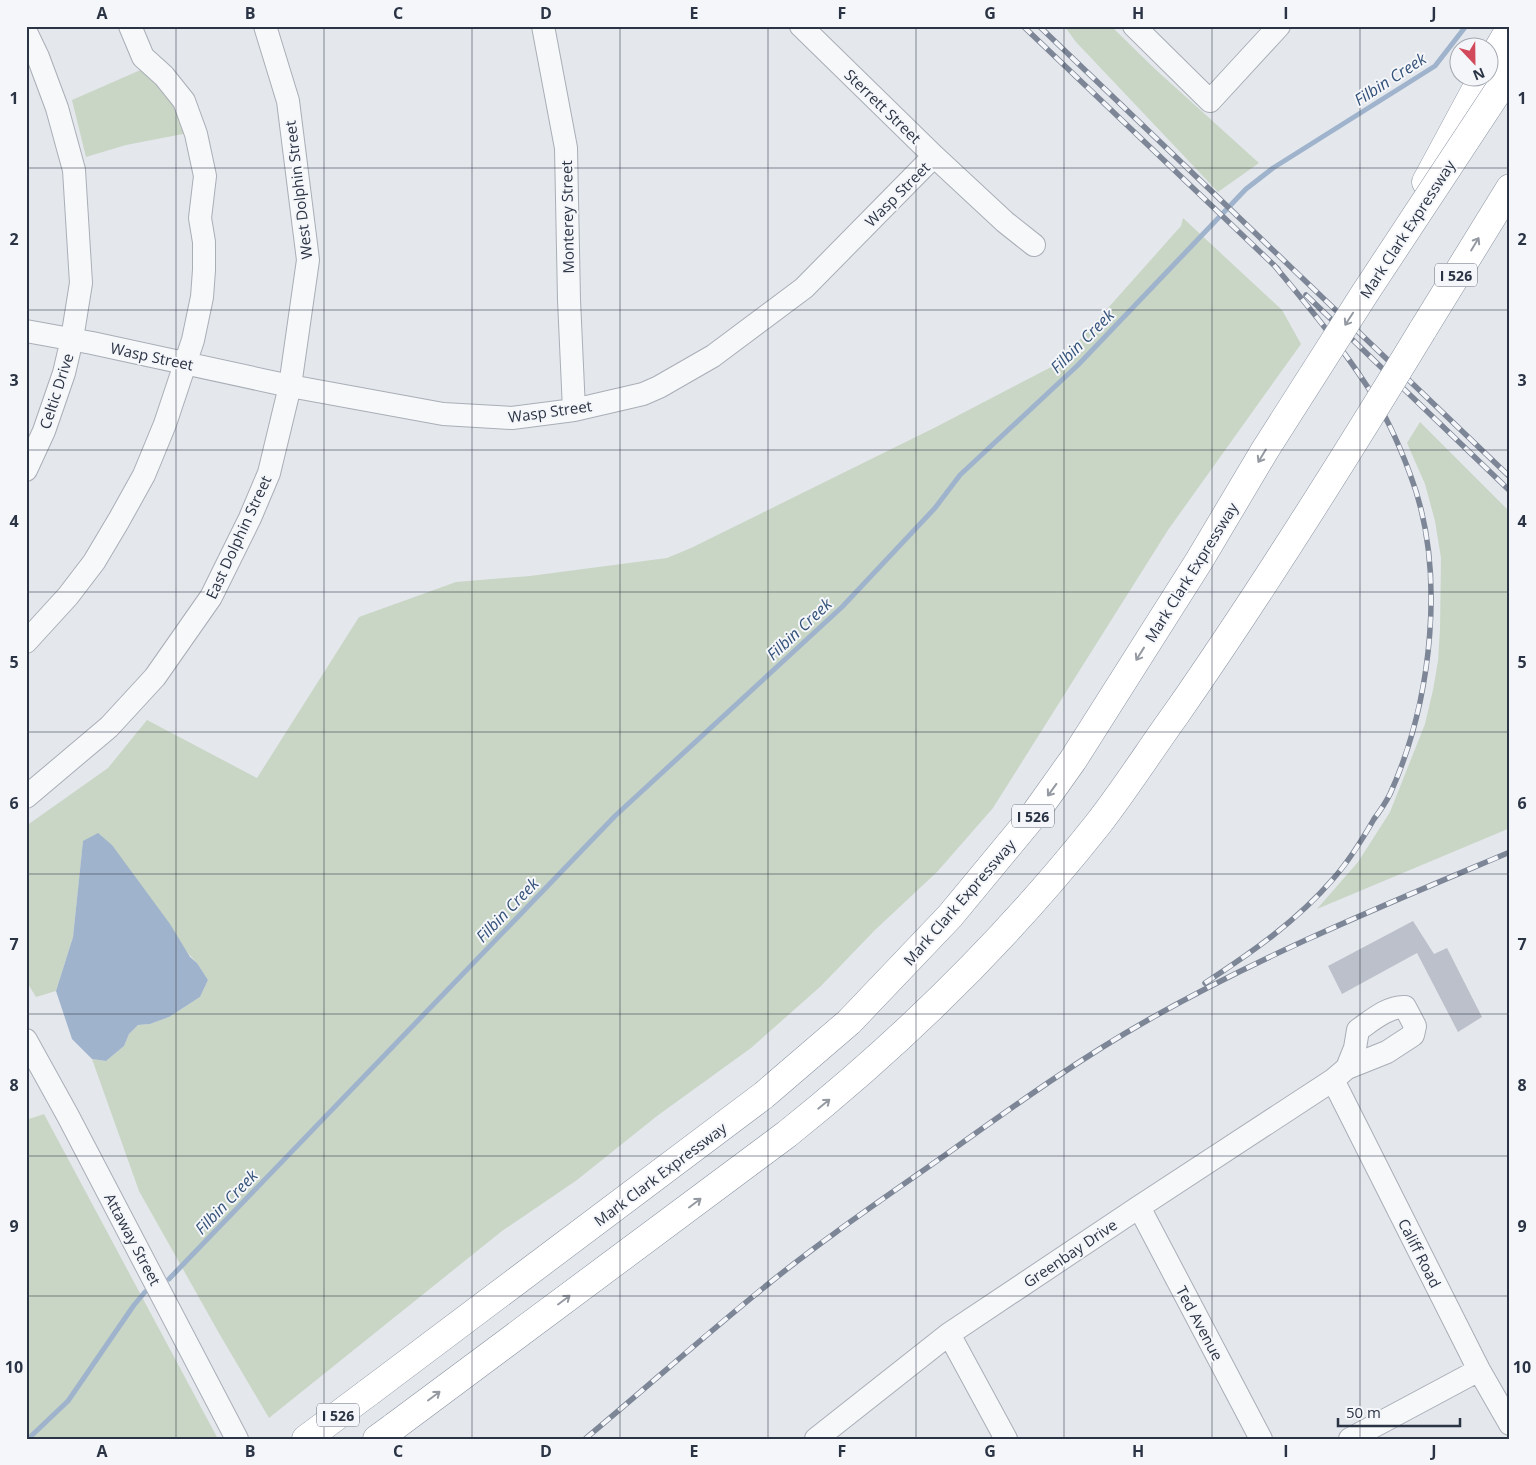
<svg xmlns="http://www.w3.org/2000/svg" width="1536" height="1465" viewBox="0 0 1536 1465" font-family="'Open Sans',sans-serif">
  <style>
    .green { fill: #c9d6c5 }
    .water { fill: #9fb4cc }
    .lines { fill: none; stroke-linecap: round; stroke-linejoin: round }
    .stream { stroke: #9fb4cc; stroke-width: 5 }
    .building { fill: #bbc0ca }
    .minor-casing { stroke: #a9aeb7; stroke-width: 24 }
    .highway-casing { stroke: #8b94a3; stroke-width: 29 }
    .minor { stroke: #f7f8fa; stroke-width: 22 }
    .highway { stroke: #fff; stroke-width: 28 }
    .rail-casing { stroke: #7d8696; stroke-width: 5.5 }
    .rail { stroke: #f4f6f9; stroke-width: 4; stroke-dasharray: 11; stroke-linecap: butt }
    .highway-bridge-casing { stroke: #8b94a3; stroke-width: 29; stroke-linecap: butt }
    .highway-bridge { stroke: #fff; stroke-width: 28 }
    .oneway { stroke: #959aa2 }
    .grid { fill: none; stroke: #2b3445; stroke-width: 1; stroke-opacity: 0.55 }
    .labels { text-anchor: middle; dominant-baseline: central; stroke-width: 4; stroke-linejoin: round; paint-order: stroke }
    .shield { fill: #f4f6f9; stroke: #676e7b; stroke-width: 1 }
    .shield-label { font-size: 14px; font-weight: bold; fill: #2b3445 }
    .street-label { font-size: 15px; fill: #2b3445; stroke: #f4f6f9 }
    .water-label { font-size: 16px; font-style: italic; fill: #34527a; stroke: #f4f6f9 }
    .neatline { fill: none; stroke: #2b3445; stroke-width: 2 }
    .grid-label { font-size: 16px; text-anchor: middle; font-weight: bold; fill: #2b3445 }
  </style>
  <rect width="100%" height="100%" fill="#e4e7ec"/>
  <path class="green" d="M1111,26l44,43 104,94 -41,29 -142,-150 -11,-15z
    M145,68l21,19 22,46 -62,12 -40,12 -14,-57z
    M1183,218l99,92 19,34 -133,186 -175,278 -56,64 -62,58 -54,56 -70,62 -94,68 -80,64 -75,51 -233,187 -49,-83 -81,-144 -47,-132 14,2 18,-15 5,-12 9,-9 12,-1 19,-7 31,-20 8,-17 -11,-17 -114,-121 -10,95 -17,54 -20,6 -10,-16v-155l82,-58 39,-48 110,58 102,-161 97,-35 74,-6 137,-18 24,-10 245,-121 123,-64 122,-137z
    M1420,422l90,90v316l-193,81 41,-47 32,-50 35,-88 8,-34 5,-29 2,-32 1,-71 -6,-37 -10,-37 -18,-41z
    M44,1114l174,325h-192v-319z"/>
  <path class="water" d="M98,833l14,12 58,79 20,33 7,6 11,17 -8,17 -31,20 -19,7 -12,1 -9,9 -5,12 -18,15 -14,-2 -20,-20 -16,-48 17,-54 10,-96z"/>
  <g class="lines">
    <path class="stream" d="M169,1279l446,-463 227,-209 93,-99 25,-33 118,-110 168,-176 27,-21 162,-102 31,-40
      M28,1439l40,-38 66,-96 11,-13"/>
  </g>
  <path class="building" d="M1413,921l21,33 13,-6 35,69 -24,15 -41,-79 -75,41 -14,-28z"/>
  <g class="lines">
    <g class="minor-casing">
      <path id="minor" d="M543,26l23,122 3,152 5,110
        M801,26l133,130 71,66 29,23
        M1134,26l76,75 69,-75
        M26,32l12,25 19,51 17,62 7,113 -9,56 -8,34 -20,58 -18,39
        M26,331l66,12 198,43 153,28 69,4 62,-8 69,-16 16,-7 54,-31 91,-68 130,-132
        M26,642l42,-46 26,-34 25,-42 25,-45 21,-51 28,-84 9,-43 2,-27v-28l-4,-24 5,-42 -9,-42 -12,-33 -20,-25 -21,-19 -13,-31
        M26,797l83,-70 46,-50 56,-80 39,-79 19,-45 21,-87 18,-126 -20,-159 -23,-75
        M26,1040l42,76 169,323
        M1333,1080l146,290 31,54
        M1139,1207l122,232
        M949,1334l57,105
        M816,1439l133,-105 190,-127 194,-127 14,-12 40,-16 26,-17 2,-9 -10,-19c-17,-1 -34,14 -47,23l-3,18 -8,20
        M1350,1439l129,-69"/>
    </g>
    <g class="highway-casing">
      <path id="highway" d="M1488,66l22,-37
        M1426,182l56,-104
        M1422,331l88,-143
        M306,1439l63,-47
        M377,1439l18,-13"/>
    </g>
    <use href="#minor" class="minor"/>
    <use href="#highway" class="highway"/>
    <g class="rail-casing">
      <path id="rail" d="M1023,26l255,243
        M1039,26l471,451
        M1306,295l204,196
        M1205,983c46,-30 92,-62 128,-104 16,-18 29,-39 41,-60 6,-8 12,-17 16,-25 42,-93 57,-224 20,-320 -11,-30 -25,-61 -43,-88 -28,-43 -61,-82 -93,-121
        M585,1439c61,-51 120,-104 182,-154 60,-49 125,-92 188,-137 63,-45 126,-90 193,-128 116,-66 239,-116 362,-168"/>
    </g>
    <use href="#rail" class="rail"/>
    <g class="highway-bridge-casing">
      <path id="highway-bridge" d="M369,1392l395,-297 85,-73 101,-106 86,-104 37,-52 126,-199 66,-111 100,-157 145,-220
        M395,1426l392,-292c115,-92 220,-195 311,-310 28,-36 52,-74 78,-110 87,-125 167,-253 246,-383"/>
    </g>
    <use href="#highway-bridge" class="highway-bridge"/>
  </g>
  <defs><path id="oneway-shaft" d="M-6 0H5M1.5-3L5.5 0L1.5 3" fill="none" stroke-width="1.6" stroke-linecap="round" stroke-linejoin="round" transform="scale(1.25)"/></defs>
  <g class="oneway">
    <use href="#oneway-shaft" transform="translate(1475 244) rotate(-59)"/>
    <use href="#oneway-shaft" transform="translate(1349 319) rotate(123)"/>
    <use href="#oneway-shaft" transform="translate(1262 456) rotate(121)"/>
    <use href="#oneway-shaft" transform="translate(1140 654) rotate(122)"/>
    <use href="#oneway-shaft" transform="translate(1052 790) rotate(126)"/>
    <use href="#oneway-shaft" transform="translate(824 1104) rotate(-39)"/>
    <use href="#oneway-shaft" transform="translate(695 1203) rotate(-37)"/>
    <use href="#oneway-shaft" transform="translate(564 1300) rotate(-37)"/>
    <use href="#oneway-shaft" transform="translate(434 1396) rotate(-37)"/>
  </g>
  <path class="grid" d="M176,26v1413M324,26v1413M472,26v1413M620,26v1413M768,26v1413M916,26v1413M1064,26v1413M1212,26v1413M1360,26v1413M26,168h1484M26,310h1484M26,450h1484M26,592h1484M26,732h1484M26,874h1484M26,1014h1484M26,1156h1484M26,1296h1484"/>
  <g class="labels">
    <g class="shield">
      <rect x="1435" y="263.5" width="42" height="23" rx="4"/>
      <rect x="1012" y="804.5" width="42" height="23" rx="4"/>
      <rect x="317" y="1403.5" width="42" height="23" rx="4"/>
    </g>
    <g class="shield-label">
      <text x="1456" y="275">I 526</text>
      <text x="1033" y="816">I 526</text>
      <text x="338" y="1415">I 526</text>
    </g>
    <g class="street-label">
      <text transform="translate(883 106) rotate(44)">Sterrett Street</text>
      <text transform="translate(298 190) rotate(-97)">West Dolphin Street</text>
      <text transform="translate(897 194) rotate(-45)">Wasp Street</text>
      <text transform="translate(567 217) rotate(-91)">Monterey Street</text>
      <text transform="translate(1407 229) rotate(-57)">Mark Clark Expressway</text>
      <text transform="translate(152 356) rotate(12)">Wasp Street</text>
      <text transform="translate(56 391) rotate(-72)">Celtic Drive</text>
      <text transform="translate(550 411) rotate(-8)">Wasp Street</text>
      <text transform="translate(238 537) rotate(-65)">East Dolphin Street</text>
      <text transform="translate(1191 572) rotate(-58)">Mark Clark Expressway</text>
      <text transform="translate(959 902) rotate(-49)">Mark Clark Expressway</text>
      <text transform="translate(660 1174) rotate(-37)">Mark Clark Expressway</text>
      <text transform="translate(133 1239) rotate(62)">Attaway Street</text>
      <text transform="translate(1070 1253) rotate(-34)">Greenbay Drive</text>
      <text transform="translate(1420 1253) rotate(63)">Califf Road</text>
      <text transform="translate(1200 1323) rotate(62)">Ted Avenue</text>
    </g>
    <g class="water-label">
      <text transform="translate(1390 79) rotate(-33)">Filbin Creek</text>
      <text transform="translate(1082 341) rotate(-45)">Filbin Creek</text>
      <text transform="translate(799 629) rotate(-43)">Filbin Creek</text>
      <text transform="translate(507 910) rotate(-46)">Filbin Creek</text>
      <text transform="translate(226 1202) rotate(-46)">Filbin Creek</text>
    </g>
  </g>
  <rect width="1536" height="1465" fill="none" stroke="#f4f6f9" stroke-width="55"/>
  <g transform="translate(1474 62) rotate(158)"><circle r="24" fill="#f4f6f9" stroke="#a4a8b1"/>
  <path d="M0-4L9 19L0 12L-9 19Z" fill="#d1495b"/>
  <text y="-8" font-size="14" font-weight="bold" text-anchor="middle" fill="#2b3445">N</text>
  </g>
  <path d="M1338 1418v8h122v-8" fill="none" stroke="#2b3445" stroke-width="2.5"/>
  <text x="1346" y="1418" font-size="15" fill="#2b3445" stroke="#f4f6f9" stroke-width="4" paint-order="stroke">50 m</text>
  <rect x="28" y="28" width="1480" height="1410" class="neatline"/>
  <g class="grid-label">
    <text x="102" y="19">A</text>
    <text x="250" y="19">B</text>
    <text x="398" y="19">C</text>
    <text x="546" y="19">D</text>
    <text x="694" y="19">E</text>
    <text x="842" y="19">F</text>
    <text x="990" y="19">G</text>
    <text x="1138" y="19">H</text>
    <text x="1286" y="19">I</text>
    <text x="1434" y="19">J</text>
    <text x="14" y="104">1</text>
    <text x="1522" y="104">1</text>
    <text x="14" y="245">2</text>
    <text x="1522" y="245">2</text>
    <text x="14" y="386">3</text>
    <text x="1522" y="386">3</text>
    <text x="14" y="527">4</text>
    <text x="1522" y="527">4</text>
    <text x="14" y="668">5</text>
    <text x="1522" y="668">5</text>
    <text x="14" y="809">6</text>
    <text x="1522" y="809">6</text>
    <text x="14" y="950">7</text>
    <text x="1522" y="950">7</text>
    <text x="14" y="1091">8</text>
    <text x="1522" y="1091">8</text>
    <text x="14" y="1232">9</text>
    <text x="1522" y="1232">9</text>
    <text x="14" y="1373">10</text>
    <text x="1522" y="1373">10</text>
    <text x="102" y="1457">A</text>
    <text x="250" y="1457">B</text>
    <text x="398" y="1457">C</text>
    <text x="546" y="1457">D</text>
    <text x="694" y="1457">E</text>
    <text x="842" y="1457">F</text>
    <text x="990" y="1457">G</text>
    <text x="1138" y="1457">H</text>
    <text x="1286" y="1457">I</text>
    <text x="1434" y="1457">J</text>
  </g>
</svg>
